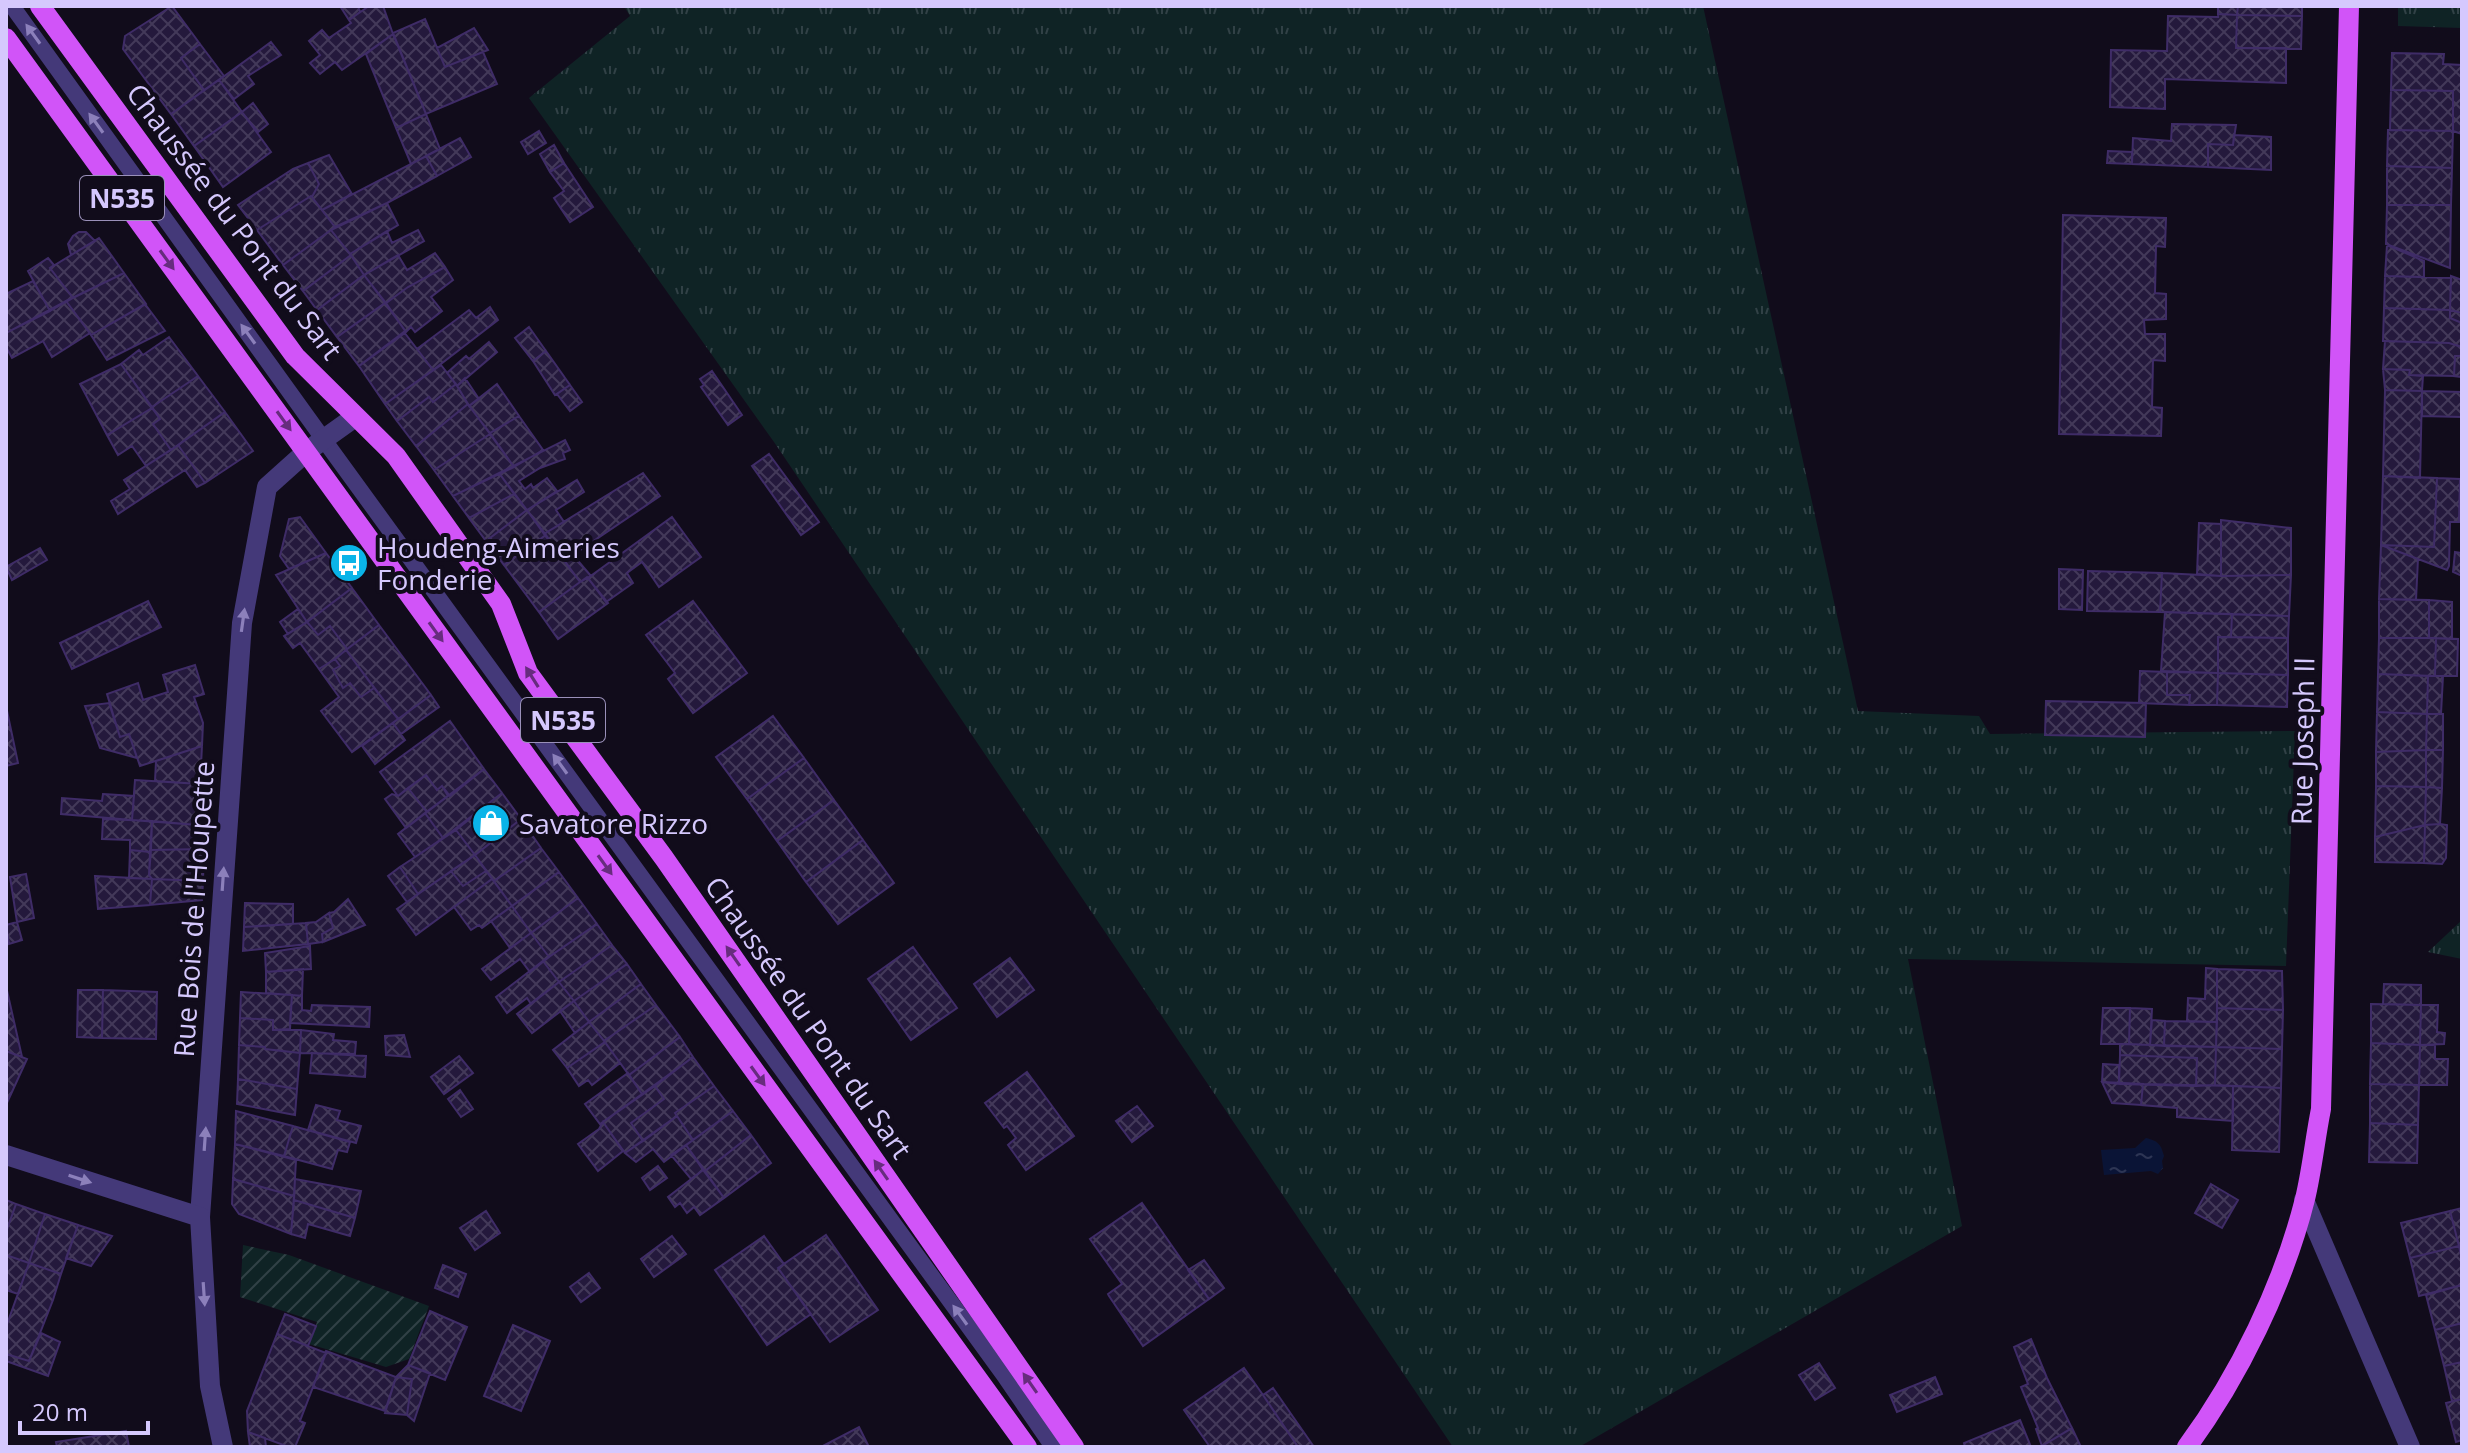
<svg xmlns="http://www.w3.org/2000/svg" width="2468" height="1453" viewBox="0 0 2468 1453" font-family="'Open Sans',sans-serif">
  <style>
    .grass { fill: url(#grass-tufts) }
    .garden { fill: url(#garden-furrows) }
    .water { fill: url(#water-ripples) }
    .building { fill: url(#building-cross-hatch); stroke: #3f2c67; stroke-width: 2 }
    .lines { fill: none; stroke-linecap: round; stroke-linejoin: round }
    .service { stroke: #443979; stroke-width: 16 }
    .minor { stroke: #443979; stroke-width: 20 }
    .tertiary { stroke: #443979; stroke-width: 20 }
    .primary { stroke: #d154f8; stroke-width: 20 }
    .oneway { fill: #8c80bb }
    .oneway2 { fill: #672c7e }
    .labels { text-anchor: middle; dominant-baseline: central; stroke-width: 8; stroke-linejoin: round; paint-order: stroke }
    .shield { fill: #110c1b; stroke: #9a90b9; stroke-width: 2 }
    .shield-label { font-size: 26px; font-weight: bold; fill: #d5c8fd }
    .street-label { font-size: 28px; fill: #d5c8fd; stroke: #110c1b }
    .poi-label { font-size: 28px; fill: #d5c8fd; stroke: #110c1b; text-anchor: start }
  </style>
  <defs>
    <pattern id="grass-tufts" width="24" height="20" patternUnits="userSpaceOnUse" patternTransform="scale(2)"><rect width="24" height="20" fill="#0f2325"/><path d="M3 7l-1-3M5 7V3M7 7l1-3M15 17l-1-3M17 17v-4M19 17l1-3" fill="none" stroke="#314146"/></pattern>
    <pattern id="garden-furrows" width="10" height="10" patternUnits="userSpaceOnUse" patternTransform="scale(2)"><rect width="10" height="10" fill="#0f2325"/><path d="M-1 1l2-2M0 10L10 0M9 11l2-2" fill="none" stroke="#314146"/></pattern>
    <pattern id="water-ripples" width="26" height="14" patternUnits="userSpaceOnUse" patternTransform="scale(2)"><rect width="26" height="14" fill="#0a1436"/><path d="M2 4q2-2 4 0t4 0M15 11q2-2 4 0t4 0" fill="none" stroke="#2d3554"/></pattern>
    <pattern id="building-cross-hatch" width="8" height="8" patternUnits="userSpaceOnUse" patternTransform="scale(2)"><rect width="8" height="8" fill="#24193c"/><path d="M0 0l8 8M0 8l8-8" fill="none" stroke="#433959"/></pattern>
  </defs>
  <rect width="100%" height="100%" fill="#110c1b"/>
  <path class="grass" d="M624,6h1079l155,705 121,5 11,18 305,-3 -9,235 -378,-7 54,267 -383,221h-126l-679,-1005 -245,-344 101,-82z
    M2398,6h64v22l-64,-2z
    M2462,920v39l-34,-7z"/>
  <path class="garden" d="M243,1245l46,10 140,51 -20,53 -23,8 -77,-23 8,-22 -77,-25z"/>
  <path class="water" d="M2146,1138c12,3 15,6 18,18l-2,5 1,7 -5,6 -7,-3 -47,4 -3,-25 34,-2z"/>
  <path class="building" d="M172,6l28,38 -19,14 23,32 -33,24 -48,-65 2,-13z
    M340,6h18l2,6 -11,8z
    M369,6h14l10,28 -51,36 -7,-8 -15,12 -10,-11 10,-8 -11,-14 13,-11 7,8 22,-15 -2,-3z
    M2218,6h20l-1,9 -19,-1z
    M2238,6h64v10l-65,-1z
    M2218,14l19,1 -1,33h50v35l-121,-4v30l-55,-2 1,-57 56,1 1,-35 50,1z
    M2237,15l65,1 -1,33 -65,-1z
    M425,19l20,48 38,-15 14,32 -71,30 -33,-81z
    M474,28l14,22 -43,17 -8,-19z
    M393,34l33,80 -30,14 -30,-74z
    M271,42l10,13 -33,21 6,8 -20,15 -15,-19z
    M200,44l24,32 -20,14 -23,-32z
    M2392,53l52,1 -1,10 19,1v69l-9,-3v-40l-62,-1z
    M219,80l23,32 -48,34 -23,-32z
    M2391,90l62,1v40l-63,-1z
    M253,103l15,21 -10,8 -16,-20z
    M242,112l29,40 -48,35 -29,-41z
    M426,114l14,35 -29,15 -15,-36z
    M2172,124l64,1 -3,20 -25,-1v23l-76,-3 1,-26 38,3z
    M2388,130l65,1 -1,37 -65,-2z
    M539,131l7,12 -18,11 -7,-12z
    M2234,135l37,2v33l-63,-3v-23l25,1z
    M460,138l11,19 -34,19 -11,-20z
    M554,145l10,18 -14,9 -10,-18z
    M2108,151l24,1v12l-25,-1z
    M329,155l23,39 -30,16 -10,-13 7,-13 -11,-21z
    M426,156l11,20 -50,27 -52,24 -13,-17z
    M308,163l11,21 -7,13 -1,-1 -54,34 -19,-25 55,-36z
    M564,163l29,44 -23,15 -16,-24 10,-7 -14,-19z
    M2387,166l65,2 -1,37h-64z
    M311,196l24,31 -52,38 -26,-35z
    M387,203l11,22 -48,29 -19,-24z
    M2387,205h64l-1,63 -64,-24z
    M2063,215l103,3 -1,29 -9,-1 -1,47 11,1v25l-22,1 1,14h20v27l-12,-1 -1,47 10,1 -1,28 -102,-2z
    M331,230l20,25 -48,36 -20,-26z
    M418,230l6,11 -60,34 -14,-21 37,-23 5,12z
    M79,232h7l9,9 -24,14 -3,-11 5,-8z
    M99,238l25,35 -51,25 -23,-30z
    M2387,245l37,16v16l-39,-1z
    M435,253l10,14 -37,20 -22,16 -22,-28 34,-20 9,15z
    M351,255l13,20 -47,35 -14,-19z
    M48,258l6,7 -4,3 23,30 -23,13 -22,-40z
    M445,267l8,13 -22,17 11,14 -27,21 -4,-5 -5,5 -20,-29 22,-16z
    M124,273l22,31 -55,31 -25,-34z
    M364,275l21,28 -48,34 -20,-27z
    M2385,276l66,2 -1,32 -66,-2z
    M2451,276l11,4v33l-12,-3z
    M33,281l17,30 -44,22v-39z
    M66,301l24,32 -38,24 -9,-16 -31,17 -6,-11v-14z
    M385,303l21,29 -47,34 -22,-29z
    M145,304l20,27 -58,29 -16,-25z
    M490,307l8,13 -65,50 -16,-21 52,-39 7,8z
    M2384,308l66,2v8l12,5v24l-13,-4 -66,-2z
    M2450,310l12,3v10l-12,-5z
    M529,327l17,24 -13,10 -18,-23z
    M404,332l29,38 -48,34 -26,-38z
    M169,337l29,39 -46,31 -31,-43 18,-14 4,5z
    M2385,341l64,2 13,4v9h-7l-1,20 -45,-1 1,-5 -27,-1z
    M489,342l8,10 -40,34 -10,-13 19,-17 3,3z
    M546,351l24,34 -15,10 -22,-34z
    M2455,356h7v21l-8,-1z
    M121,364l31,44 -45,27 -27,-51z
    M441,365l15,19 -23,18 -4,-5 -32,24 -12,-17z
    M2383,369l27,1 -1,5 14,1 -1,15 -37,-1z
    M712,371l30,44 -14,10 -27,-38 3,-2 -4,-6z
    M198,376l27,36 -54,38 -18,-26 7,-5 -8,-12z
    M465,378l14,21 -10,7 -12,-20z
    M456,384l12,20 -52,42 -19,-25 32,-24 4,5z
    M497,384l22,32 -29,17 -21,-27z
    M570,385l12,17 -12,9 -13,-17z
    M2385,390l37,1 -2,87 -37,-2z
    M2422,391l40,1v25l-40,-1z
    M468,404l22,30 -56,36 -18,-24z
    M152,408l8,11 -7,5 18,26 -25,16 -14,-20 -14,9 -11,-20z
    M225,412l28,39 -48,32 -27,-38z
    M519,416l24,34 -29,17 -24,-34z
    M490,434l24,33 -61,29 -19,-26z
    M565,440l5,10 -7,3 2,6 -25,9 -21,13 6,8 6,-5 2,4 14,-10 10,13 -30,19 -28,-37z
    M178,445l27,38 -8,4 -12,-17 -67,44 -7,-13 19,-12 -6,-9z
    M769,454l50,68 -18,13 -49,-69z
    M499,473l15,21 -45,24 -16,-22z
    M643,473l17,23 -87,59 18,21 -11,6 -36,-48z
    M2383,476l54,2 -3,69 -53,-2z
    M2437,478l23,1 -1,43h-9l-1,44 -2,4 -66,-25 53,2z
    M577,480l7,12 -28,18 8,12 -20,12 -17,-24z
    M514,494l13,16 -41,31 -17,-23z
    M527,510l19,25 -42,30 -18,-24z
    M300,517l26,36 -37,16 -9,-13 9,-37z
    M672,517l29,40 -42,30 -17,-25 -15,11 6,10 -27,19 -18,-24z
    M2221,520l70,8v47l-70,1z
    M2199,523l22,1v52l-24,-2z
    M546,535l34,47 -41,30 -35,-47z
    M2381,545l37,14 -2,41 -37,-1z
    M40,548l7,12 -35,20 -6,-13z
    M2455,552l7,1v23l-9,-4z
    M326,553l26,35 -45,34 -31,-47z
    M2059,569l24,1 -1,40 -23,-1z
    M2088,571l74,2 -2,39 -73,-1z
    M2162,573l59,3 70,-1 -2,41 -129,-4z
    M587,577l21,26 -50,36 -19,-27z
    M352,588l27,37 -32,24 -17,-23 -12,9 -11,-13z
    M2379,599l50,1v38h-50z
    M2429,600l23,2v37l-23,-1z
    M148,601l13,26 -89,42 -12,-26z
    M693,601l54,72 -54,40 -25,-34 7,-6 -29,-38z
    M298,609l9,13 -19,12 -8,-12z
    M2165,612l67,2 -1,23h-13v36l-57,-2z
    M2232,614l57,2 -1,22 -57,-1z
    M307,622l11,13 12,-9 17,23 -12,10 -16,10 -19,-26 -7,5 -9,-12z
    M379,625l52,70 -33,24 -52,-69z
    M2218,637l70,1v37l-70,-2z
    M2379,638h57l-1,38 -57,-2z
    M2436,638l22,1 -1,37h-22z
    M346,650l28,38 -13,9 -11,-14 -7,5 -10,-18 7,-4 -5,-7z
    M335,659l5,7 -7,4 10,18 7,-5 11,14 13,-9 24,31 -46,33 -31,-41 18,-14 -20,-28z
    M195,665l9,29 -10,3 9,26 -1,23 -62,20 -11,-32 -9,3 -13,-43 31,-11 5,17 25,-8 -5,-17z
    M2140,671l27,1v23h23l-1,10 -50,-2z
    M2167,672l51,1 -1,32h-28l1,-10h-23z
    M2218,673l70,2 -1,32 -70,-2z
    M2378,674l50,2 -1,38 -50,-2z
    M2428,676h15l-2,38h-14z
    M431,695l8,12 -38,27 -8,-11z
    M2046,701l100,2 -1,34 -100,-2z
    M109,703l11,34 9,-3 8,24 -37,-10 -15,-42z
    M6,706l12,57 -12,3z
    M2377,712l50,2 -1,36 -50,2z
    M2427,714h16v36h-17z
    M773,716l31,42 -57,41 -31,-42z
    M450,721l34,48 -34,27 -8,-10 -5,4 -11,-15 -28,21 -18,-24z
    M393,723l12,17 -30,24 -13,-18z
    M202,746l-2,38 -45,-3 1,-20z
    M2426,750v37l-50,-1v-34z
    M2426,750h17l-1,38 -16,-1z
    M804,758l30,42 -57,41 -30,-42z
    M484,769l18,24 -59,45 -18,-25z
    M426,775l11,15 5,-4 6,10 -21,16 -19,-24z
    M135,780l65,4 -3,41 -65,-5z
    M2376,786l50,1 -1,38 -50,12z
    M2426,787l16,1 -2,36 -15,1z
    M408,788l19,24 -21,16 -21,-29 7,-5 6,2z
    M502,793l19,26 -46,36 -19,-25z
    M103,794l31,2 -2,24 -71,-6 1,-16 40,3z
    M834,800l29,40 -57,42 -29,-41z
    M425,813l18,25 -28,19 -17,-23z
    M103,819l49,2 -2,31 -20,-2v-10l-28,-1z
    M521,819l20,29 -47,33 -19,-26z
    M152,821l45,4 1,-3h8l-2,27 -53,1z
    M2440,824l7,1 -1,33 -4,6 -18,-1 1,-38z
    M2425,825l-1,38 -49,-1v-25z
    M456,830l19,25 -57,39 -18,-27z
    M863,840l31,43 -56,41 -32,-42z
    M541,848l18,24 -47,34 -18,-25z
    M204,849l-1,32 -51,-2 -3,-4 2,-25z
    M130,850l20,2 -1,23 3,4 -23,-1z
    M475,855l11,16 -23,15 -12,-15z
    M400,867l18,27 -11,8 -19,-26z
    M451,871l12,15 23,-15 6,8 -76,56 -19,-26z
    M559,872l19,26 -47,35 -19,-27z
    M26,874l8,44 -17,4 -7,-45z
    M95,876l57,3 -2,26 -52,4z
    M152,879l51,2 -1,19 -52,5z
    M492,879l20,27 -30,22 -3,-3 -8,5 -17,-23z
    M578,898l19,26 -48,33 -18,-24z
    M348,899l17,26 -42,17 -1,-8 11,-6 -4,-15 5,-1z
    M245,903l48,1v20l-49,3z
    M512,906l19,27 -21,15 -19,-27z
    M329,913l4,15 -11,6 1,8 -15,2 -2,-21 10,-1z
    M17,922l5,18 -13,4 -3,-19z
    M306,923l2,21 -65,7 1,-24z
    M597,924l15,21 -53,37 -16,-21z
    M531,933l18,24 -19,15 -10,-13 -29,21 -9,-11z
    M612,945l15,19 -53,37 -15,-19z
    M310,946l1,23 -45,3 -1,-19z
    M913,947l44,61 -46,32 -43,-61z
    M1010,958l24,32 -37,27 -23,-33z
    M543,961l16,21 -28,22 -4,-6 -20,15 -11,-16z
    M627,964l14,20 -52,38 -15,-21z
    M2206,968l11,1v53l-30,-1 1,-23 17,1z
    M303,969l-1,27 -36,-3v-21z
    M2217,969l65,2 1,39 -66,-2z
    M559,982l15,19 -42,32 -15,-19z
    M641,984l15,21 -52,36 -15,-19z
    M2384,984l37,1v20l-38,-1z
    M6,986l16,71 -16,-6z
    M78,990h25l-1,48 -25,-1z
    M103,990l54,2 -1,47 -54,-1z
    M241,992l51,3 -2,34 -17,1v-10l-33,-2z
    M292,995l10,1v14l9,1 1,-6 58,2 -1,20 -79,-4z
    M574,1001l15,21 -14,11 -15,-22z
    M2371,1004l50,1 -1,40 -49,-2z
    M656,1005l24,32 -51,38 -25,-34z
    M2421,1005h17l-1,27 8,1 -1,11 -24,1z
    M2103,1008h27l-1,36h-28z
    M2130,1008l22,1 -2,36 -21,-1z
    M2217,1008l66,2 -1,39 -66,-2z
    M240,1018l33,2v10h28l-1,23 -35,-4v-2l-26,-2z
    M2152,1020l13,1 -1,25 -14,-1z
    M2165,1021l52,1 -1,25 -52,-1z
    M589,1022l16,20 -38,26 -14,-18z
    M301,1030l33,4 -1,6 23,2 -1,12 -55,-1z
    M404,1035l6,22 -24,-2 -1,-19z
    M680,1037l13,20 -51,37 -13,-19z
    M605,1042l15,21 -28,22 -4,-5 -9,6 -12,-18z
    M2371,1043l49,2 -1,40 -49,-1z
    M2120,1044l96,3 -1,38 -19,1 1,-28 -77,-3z
    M239,1045l26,2v2l35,4 -3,36 -59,-10z
    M2420,1045h15v14h13l-1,26h-28z
    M2216,1047l66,2 -1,39 -66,-3z
    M6,1051l21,8 -21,46z
    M312,1053l54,3 -1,21 -55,-4z
    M2120,1055l77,3 -1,28 -77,-2z
    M459,1056l14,17 -29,21 -13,-17z
    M693,1057l21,29 -39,27 2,3 -34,25 -12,-18 33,-24 -9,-13z
    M2103,1064l16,1v19l-17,-2z
    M1027,1072l47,64 -48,34 -18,-25 8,-7 -9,-12 -3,2 -19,-25z
    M628,1073l14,21 -42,30 -15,-20z
    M238,1079l59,10 -2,26 -58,-11z
    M2102,1082l41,2 -2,21 -29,-2z
    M2143,1084l90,2v35l-56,-4v-9l-36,-3z
    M2370,1084l49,1 -1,40 -48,-2z
    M655,1086l9,13 -33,24 12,18 -18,12 -22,-31z
    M714,1086l19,25 -40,29 -18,-27z
    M2233,1086l48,2 -2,64 -47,-2z
    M460,1090l13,19 -12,8 -13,-18z
    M316,1105l24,6 -3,9 24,6 -5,17 -48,-13z
    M1137,1106l16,20 -21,16 -16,-21z
    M236,1111l57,15 -9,30 -49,-12z
    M733,1111l18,24 -46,36 -19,-26z
    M677,1116l16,24 -29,22 -11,-13 -17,13 -11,-9z
    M603,1122l20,29 -25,20 -20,-27 21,-15z
    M2370,1123l48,2 -1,38 -48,-1z
    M293,1126l57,16 -3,10 -9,-2 -6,19 -48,-13z
    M751,1135l20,28 -47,35 -19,-27z
    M235,1144l61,16 -2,36 -61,-17z
    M686,1145l17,25 -12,9 -20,-24z
    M658,1166l9,12 -17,12 -8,-12z
    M703,1170l21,28 -24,17 -6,-8 -7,6 -7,-10 -5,4 -7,-10z
    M233,1179l61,17 -3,38 -52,-20 -7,-10z
    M295,1179l66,12 -6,27 -61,-18z
    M2211,1184l27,16 -16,28 -27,-15z
    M6,1200l10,4 -10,28z
    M294,1200l61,18 -5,18 -42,-12 -3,14 -14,-4z
    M1142,1203l67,96 -66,47 -34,-50 -1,-2 14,-10 -32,-45z
    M16,1204l29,10 -16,49 -23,-8v-23z
    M2462,1208v38h-3l-9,-35z
    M486,1211l14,22 -25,17 -15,-22z
    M2450,1211l9,35 -49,12 -9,-35z
    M45,1214l33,11 -17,49 -32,-11z
    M78,1225l34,11 -21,30 -25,-8z
    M826,1235l52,75 -48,32 -52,-74z
    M672,1236l14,18 -32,23 -13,-18z
    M764,1236l20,28 -6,4 33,46 -44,31 -52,-75z
    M2459,1246l3,14v25l-43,11 -9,-38z
    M6,1255l23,8 -11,31 -12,-4z
    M1204,1260l20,28 -15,11 -21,-29z
    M29,1263l32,11 -8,26 -24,61 -23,-7v-27z
    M443,1265l23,9 -8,23 -23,-9z
    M589,1273l11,15 -19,14 -11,-15z
    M2462,1285v38l-27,7 -9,-35z
    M430,1311l37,16 -22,53 -37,-15z
    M285,1314l31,12 -8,20 -31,-12z
    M2462,1323v39l-18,4 -9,-36z
    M513,1325l37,16 -29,70 -37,-15z
    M41,1333l19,9 -12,34 -42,-15v-7l23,7z
    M277,1334l49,19 -26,68 5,2 -10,24h-6l-41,-15 -1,-21z
    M2031,1339l16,39 25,50 -30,18 -6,-17 2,-1 -17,-41 7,-3 -14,-37z
    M326,1351l70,26 -11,34 -72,-24z
    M2462,1362v37l-10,2 -8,-35z
    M1819,1363l16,25 -20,12 -16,-25z
    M408,1365l22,8 -16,48 -7,-6 5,-36 -16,-2z
    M1244,1368l19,27 35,52h-88l-26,-37z
    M396,1377l16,2 -5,36 -22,-2z
    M1935,1377l7,17 -45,18 -7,-17z
    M1273,1388l41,59h-16l-35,-52z
    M2462,1399v41l-6,2 -10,-39z
    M2020,1420l11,27h-66l-1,-4z
    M859,1427l10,20h-48z
    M2072,1428l9,19h-38l-1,-1z
    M126,1431l3,16h-72l-1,-5z
    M248,1432l17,6 1,9h-16z"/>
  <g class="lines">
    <path class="service" d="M12,6l312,434 679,934 50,73"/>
    <path class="minor" d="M2304,1200l106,247
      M200,1217l42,-594 25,-136 39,-35 49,-35"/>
    <path class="tertiary" d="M6,1155l194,62 10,169 13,61"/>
    <path class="primary" d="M40,6l255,350 101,100 105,148 27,69 136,185 410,589
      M6,38l1021,1409
      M2187,1447c52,-71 96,-161 118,-248 7,-29 10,-60 16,-90l28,-1103"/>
  </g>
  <defs><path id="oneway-solid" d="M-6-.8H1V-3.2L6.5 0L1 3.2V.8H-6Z" transform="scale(2)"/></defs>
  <g class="oneway">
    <use href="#oneway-solid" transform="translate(33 34) rotate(-126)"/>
    <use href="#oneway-solid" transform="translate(96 123) rotate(-126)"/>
    <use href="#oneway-solid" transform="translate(248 334) rotate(-126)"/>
    <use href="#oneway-solid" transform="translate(243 620) rotate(-82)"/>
    <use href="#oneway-solid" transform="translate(560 764) rotate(-126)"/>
    <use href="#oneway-solid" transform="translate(223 879) rotate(-86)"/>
    <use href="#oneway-solid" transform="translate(205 1139) rotate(-86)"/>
    <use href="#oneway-solid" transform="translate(80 1179) rotate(18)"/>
    <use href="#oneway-solid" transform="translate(204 1294) rotate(86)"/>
    <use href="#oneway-solid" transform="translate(960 1315) rotate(-126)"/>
  </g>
  <g class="oneway2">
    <use href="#oneway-solid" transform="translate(167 260) rotate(54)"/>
    <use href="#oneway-solid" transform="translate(284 421) rotate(54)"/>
    <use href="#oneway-solid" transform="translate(436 632) rotate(54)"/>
    <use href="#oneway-solid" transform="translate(532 677) rotate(-122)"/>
    <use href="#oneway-solid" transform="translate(605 865) rotate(54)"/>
    <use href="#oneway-solid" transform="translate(733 956) rotate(-125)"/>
    <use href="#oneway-solid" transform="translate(758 1076) rotate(54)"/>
    <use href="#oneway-solid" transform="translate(881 1170) rotate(-125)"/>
    <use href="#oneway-solid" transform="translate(1030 1383) rotate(-125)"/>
  </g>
  <defs>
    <g id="bus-disc" transform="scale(2)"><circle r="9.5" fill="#0ab4e8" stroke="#110c1b"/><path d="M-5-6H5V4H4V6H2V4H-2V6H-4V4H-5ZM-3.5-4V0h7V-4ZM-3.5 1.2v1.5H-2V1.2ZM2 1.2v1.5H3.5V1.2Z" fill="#fff"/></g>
    <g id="shop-disc" transform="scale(2)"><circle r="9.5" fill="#0ab4e8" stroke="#110c1b"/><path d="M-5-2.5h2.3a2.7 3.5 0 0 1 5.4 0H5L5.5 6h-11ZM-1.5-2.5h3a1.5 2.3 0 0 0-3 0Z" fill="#fff"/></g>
  </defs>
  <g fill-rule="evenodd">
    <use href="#bus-disc" x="349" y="563"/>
    <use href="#shop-disc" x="491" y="823"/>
  </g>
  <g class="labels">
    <g class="shield">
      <rect x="80" y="176" width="84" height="44" rx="6"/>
      <rect x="521" y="698" width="84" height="44" rx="6"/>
    </g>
    <g class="shield-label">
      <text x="122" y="198">N535</text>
      <text x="563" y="720">N535</text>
    </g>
    <g class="street-label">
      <text transform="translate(235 221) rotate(53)">Chaussée du Pont du Sart</text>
      <text transform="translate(2302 741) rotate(-89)">Rue Joseph II</text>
      <text transform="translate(193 909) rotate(-86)">Rue Bois de l'Houpette</text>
      <text transform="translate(809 1017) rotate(55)">Chaussée du Pont du Sart</text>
    </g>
    <g class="poi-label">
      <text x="377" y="547">Houdeng-Aimeries<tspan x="377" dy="32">Fonderie</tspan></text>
      <text x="519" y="823">Savatore Rizzo</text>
    </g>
  </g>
  <rect width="2468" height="1453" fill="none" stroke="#d5c8fd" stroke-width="16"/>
  <path d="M20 1421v12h128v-12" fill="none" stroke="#d5c8fd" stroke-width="4"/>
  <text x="32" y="1421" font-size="24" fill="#d5c8fd" stroke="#110c1b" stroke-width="6" paint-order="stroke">20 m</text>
</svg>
